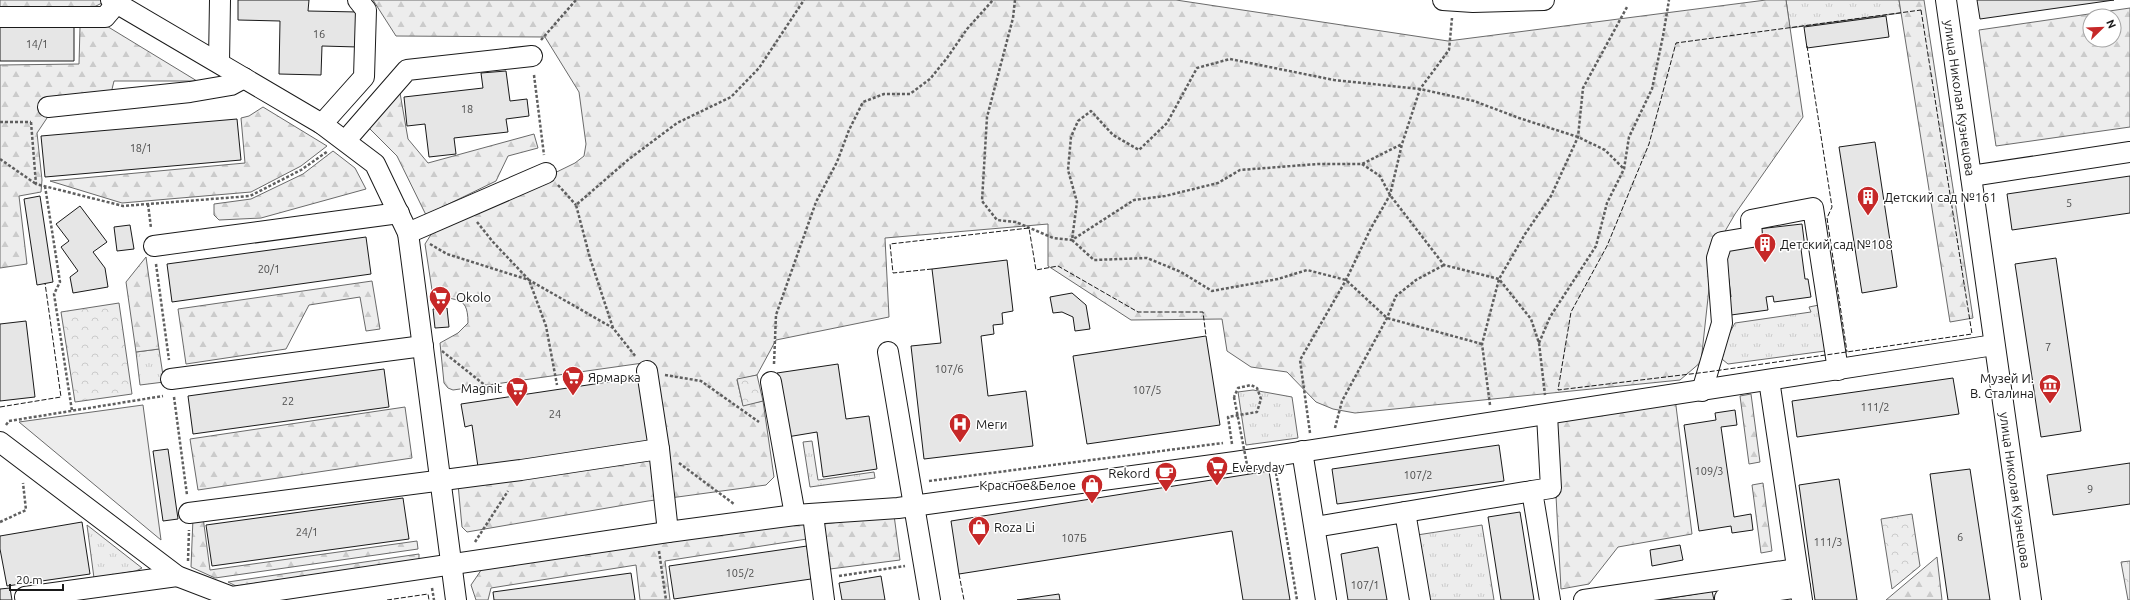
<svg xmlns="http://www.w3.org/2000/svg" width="2130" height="600" viewBox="0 0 2130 600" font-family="Ubuntu,sans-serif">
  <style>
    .grass { fill: url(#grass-tufts); stroke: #6a6a6a }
    .forest { fill: url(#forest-firs); stroke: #6a6a6a; fill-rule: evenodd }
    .park { fill: url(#park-crowns); stroke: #6a6a6a }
    .built { fill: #ededed; stroke: #6a6a6a }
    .building { fill: #e6e6e6; stroke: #1a1a1a }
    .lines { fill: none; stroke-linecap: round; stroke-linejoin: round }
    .minor-casing { stroke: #1a1a1a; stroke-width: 22 }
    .path { stroke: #5f5f5f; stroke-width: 2.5; stroke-dasharray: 3 2; stroke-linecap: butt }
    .minor { stroke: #fff; stroke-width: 20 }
    .path-bridge { stroke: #5f5f5f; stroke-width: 2.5; stroke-dasharray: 3 2; stroke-linecap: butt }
    .fence { stroke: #1a1a1a; stroke-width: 1; stroke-dasharray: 5 2; stroke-linecap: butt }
    .labels { text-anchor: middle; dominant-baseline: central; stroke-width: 3; stroke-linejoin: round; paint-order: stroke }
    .number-label { font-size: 11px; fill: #4d4d4d }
    .street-label { font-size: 13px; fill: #1a1a1a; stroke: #fff }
    .poi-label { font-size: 13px; fill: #1a1a1a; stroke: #fff; text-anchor: start }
  </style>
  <defs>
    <pattern id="grass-tufts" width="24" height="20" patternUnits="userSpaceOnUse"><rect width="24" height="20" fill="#ededed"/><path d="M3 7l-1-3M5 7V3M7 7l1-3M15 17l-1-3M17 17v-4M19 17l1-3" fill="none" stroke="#cbcbcb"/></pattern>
    <pattern id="forest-firs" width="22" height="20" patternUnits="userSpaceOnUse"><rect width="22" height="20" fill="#ededed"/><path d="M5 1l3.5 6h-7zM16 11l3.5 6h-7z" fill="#cbcbcb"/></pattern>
    <pattern id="park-crowns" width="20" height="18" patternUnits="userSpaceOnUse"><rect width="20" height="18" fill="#ededed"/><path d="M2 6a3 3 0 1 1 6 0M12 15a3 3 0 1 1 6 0" fill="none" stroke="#cbcbcb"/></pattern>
  </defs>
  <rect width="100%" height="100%" fill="#fff"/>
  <path class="grass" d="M1786,0h113l2,13 -111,15z
    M1819,305l6,46 -97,13 -11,-9 18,-32 76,-11 -2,-5z
    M159,349l5,33 -24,3 -4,-33z
    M1253,390l39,7 6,41 -52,7 -8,-53z
    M812,441l6,39 56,-8 1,6 -65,9 -7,-45z
    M87,525l55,43 -6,3 -42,7z
    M1482,525l12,75h-67l-10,-65z"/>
  <path class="forest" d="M0,0h104l2,1 -14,7 -92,2z
    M373,0h803l272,41 318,-41h20l17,117 -68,97 -22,38 -12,110 -21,18 -325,33 -22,-4 -17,-7 -29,-30 -36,-5 -24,-16 -5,-32 -91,1 -83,-54v-42l-163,14 4,79 -113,23 -19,35 -20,5 6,25 20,-4 11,76 -8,8 -118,16 -181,31 -5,-5 -4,-43 190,-30 2,-92 -197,28 -5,-2 -4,-5 -4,-40 18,-10 10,-10c0,-33 -16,-17 -36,-33l-7,-46 7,-11 143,-70 9,-7 2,-12 -7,-52 -34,-55 -149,-1z
    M1899,0h25l49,318 -23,4z
    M2130,8v119l-134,19 -17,-116zM2090,16h24v24h-24z
    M105,25l92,56h-83l-6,25 -59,9 -12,18 5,47 -1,12 -22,4 8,68 -27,4v-203l79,-1 1,-37z
    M400,93l8,46 20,24 106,-29 4,14 -30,8 -12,25 -70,34 -29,-59 -30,-30z
    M263,107l64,39 -26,20 -50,26 -129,11 -72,-22 195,-18 -4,-45 8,-2z
    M333,151l22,17 11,21 -105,29 -42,2 -5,-5v-11l37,-5 52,-25z
    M146,257l13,92 -23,3 -10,-70z
    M372,281l8,48 -14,2 -6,-34 -51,8 -23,44 -100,15 -8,-55z
    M1751,394l9,68 -11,2 -9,-68z
    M1675,398l17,136 -74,13 -29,37 -28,5 -9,-168z
    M405,407l7,51 -214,32 -8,-51z
    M1763,483l9,68 -11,2 -9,-68z
    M894,515l6,45 -70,9 -6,-45z
    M203,517l7,53 207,-29 1,8 -203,29 -24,-11 2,-49z
    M806,521l1,18 -142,22 5,39h-30l-4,-35 -145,23 -3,12h-12l-5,-15 15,-22z
    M419,554v6l-183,26 -8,-4z
    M1937,557l5,43h-56z"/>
  <path class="park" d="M119,303l13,91 -57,8 -14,-90z
    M757,375l6,26 -20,5 -6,-27z
    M1912,514l8,52 -28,23 -11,-70z
    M2130,561v39h-2l-7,-38z"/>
  <path class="built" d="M143,405l18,135 -142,-118z"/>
  <path class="building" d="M238,0h71l-1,11 50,1v35l-36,-1 -1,29 -42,-1 1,-53 -42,-1z
    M1977,0h137l-134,19z
    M1886,16l3,21 -82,11 -3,-21z
    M0,26h74v35h-74z
    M506,71l4,30 17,-2 2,17 -23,3 2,13 -54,6 2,16 -27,3 -4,-33 -18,2 -3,-29 79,-9 -2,-15z
    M237,119l4,41 -196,17 -4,-41z
    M1875,142l22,145 -35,6 -23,-146z
    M2130,176v37l-118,17 -5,-36z
    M40,196l13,86 -16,3 -13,-86z
    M80,206l27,36 -14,10 12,16 3,19 -35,6 -3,-16 8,-6 -17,-24 8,-6 -13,-17z
    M1802,224l3,24 -4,1 4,30h3l3,18 -37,5 -1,-6 -7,1 2,13 -37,5 -2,-18h2l-6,-47 35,-4 -2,-17z
    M130,225l4,24 -17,2 -3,-24z
    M366,237l5,37 -199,28 -5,-38z
    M2056,258l25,173 -40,6 -26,-173z
    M1007,260l6,51 -11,2 1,11 -10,1 1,9 -13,2 7,60 38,-5 7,55 -109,13 -13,-113 30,-3 -9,-74z
    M1072,293l14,12 4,24 -15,2 -2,-14 -11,-5 -9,1 -3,-16z
    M447,308l2,19 -14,1 -2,-19z
    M26,321l9,76 -35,4v-77z
    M1206,336l14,89 -133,19 -14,-88z
    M838,364l8,55 23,-3 8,53 -54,8 -6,-45 -30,5 -10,-64z
    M384,369l5,38 -196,27 -5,-38z
    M641,377l10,65 -173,25 -6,-42 -7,2 -4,-23z
    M1953,378l6,36 -162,23 -5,-36z
    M1735,410l2,15 -16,2 13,90 17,-3 2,16 -21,3 -1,-7 -32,5 -15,-106 32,-5 -1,-7z
    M1499,445l5,36 -167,23 -5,-35z
    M168,449l10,70 -15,2 -10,-70z
    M2130,463v41l-77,11 -6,-40z
    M1970,469l20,131h-42l-18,-126z
    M1269,471l21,129h-47l-11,-69 -273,43 -8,-53z
    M1839,479l18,121h-42l-16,-115z
    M403,498l6,41 -197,27 -6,-41z
    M1520,512l14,88h-33l-13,-83z
    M82,522l8,52 -83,12 -7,-37v-13z
    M1680,545l3,15 -31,6 -2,-16z
    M807,546l4,33 -137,20 -5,-33z
    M1378,547l9,53h-39l-7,-46z
    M631,573l4,27h-141l-1,-8z
    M881,576l4,24h-43l-3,-17z
    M10,588l2,12h-12v-11z
    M1712,591l2,9h-58l34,-5z
    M1059,594l1,6h-43z"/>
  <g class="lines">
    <g class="minor-casing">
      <g id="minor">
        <path d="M111,0l211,124 53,40 33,69 48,367"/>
        <path d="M1443,0l30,2 71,-2"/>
        <path id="s1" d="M1946,0l85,600"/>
        <path d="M0,17h105l11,-13"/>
        <path d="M219,62l1,-62"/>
        <path d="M48,107l142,-15 41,-7 13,-7"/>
        <path d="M322,124l42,-47 2,-67 -8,-10"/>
        <path d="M346,140l61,-70 125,-14"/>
        <path d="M1971,176l159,-24"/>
        <path d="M408,233l138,-60"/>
        <path d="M154,246l245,-33"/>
        <path d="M888,352l42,248"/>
        <path d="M647,371l12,78 9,83"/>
        <path d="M171,379l252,-33"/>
        <path d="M1769,380l33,220"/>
        <path d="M771,382l24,133"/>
        <path d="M1702,391l20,-68 -5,-65 5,-16 30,-5 -1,-17 62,-12 25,162"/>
        <path d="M1547,415l4,73 -19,3 18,109"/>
        <path d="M0,442l177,134 55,21 436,-65 127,-17 103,-7 337,-46 759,-117"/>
        <path d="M1302,451l24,149"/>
        <path d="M1405,512l127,-21"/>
        <path d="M189,513l332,-43 138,-21"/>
        <path d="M813,515l11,85"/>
        <path d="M1315,527l90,-15 15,88"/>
        <path d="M1725,598l75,-11"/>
        <path d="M26,600l-1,-3 152,-21"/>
        <path d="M1584,600l213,-31"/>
      </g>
    </g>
    <path class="path" d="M1015,0l-2,18 -26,99 -5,84 15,19 19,2 37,16 19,2 62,-40 31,-4 53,-13 22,-13 78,-6h44l40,-20
      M541,40l35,-40
      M534,75l10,80
      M0,122h31
      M31,122l5,62 87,22 127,-10 51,-26 27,-19
      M0,159l36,25
      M1362,164l18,12 10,19 54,70 55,14 32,40 8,24 6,52
      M558,185l18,20
      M45,186l15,96 -6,12 18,117
      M148,204l3,24
      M477,222l16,20 36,38 17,46 11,59
      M430,244l17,10 82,26 84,48 23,29
      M156,264l13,96
      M613,328l-23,-70 -14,-53 53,-46 48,-36 54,-26 28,-29 45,-68
      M1539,343l11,-26 46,-71 11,-43 17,-34 5,-32 23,-48 11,-53 6,-36
      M1482,344l-95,-26 -41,-38 -39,-10 -29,9 -66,12 -31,-19 -34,-14 -53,2 -22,-20 5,-38 -9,-32 3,-33 7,-16 13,-10 22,24 26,15 28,-27 30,-55 33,-9 104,21 86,9 54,12 45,17 59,19 27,13 19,19
      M442,351l54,43
      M774,364l2,-49 40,-113 21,-40 12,-32 14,-28 21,-8h26l20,-15 17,-21 20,-29 26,-29
      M665,375l36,6 58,41
      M174,397l13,98
      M1490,405l-8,-61 17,-65 26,-45 26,-38 27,-59 5,-49 44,-81
      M6,425l3,-4 154,-25
      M1335,428l7,-27 45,-83 9,-22 20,-16 28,-15
      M1310,433l-10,-73 46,-80 25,-52 19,-33 12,-51 18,-55 29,-39 3,-32
      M1232,444l-4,-27 29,-5 4,-13 -4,-11 -6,-3 -13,3 -4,9
      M679,463l55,41
      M1276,473l21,127
      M929,481l294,-38
      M0,522l26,-12 -3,-27
      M475,542l33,-51
      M659,551l7,49
      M188,561l1,-31
      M839,576l66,-10
      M432,588l2,12"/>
    <use href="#minor" class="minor"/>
    <path class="path-bridge" d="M1234,397l15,78"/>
    <path class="fence" d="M1921,10l51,324 -265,38 -149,18 13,-78 36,-66 42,-102 27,-101z
      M1807,46l25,161 -5,11 20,134
      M932,269l-39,4 -3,-29 139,-16 7,42 22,-4 80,46h65l3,24
      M0,407l61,-10 -16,-114
      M959,574l5,26
      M387,600l41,-6 1,6"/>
  </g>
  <defs>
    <g id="building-pin" transform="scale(1.15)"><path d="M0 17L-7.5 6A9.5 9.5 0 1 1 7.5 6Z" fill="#c62828" stroke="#fff"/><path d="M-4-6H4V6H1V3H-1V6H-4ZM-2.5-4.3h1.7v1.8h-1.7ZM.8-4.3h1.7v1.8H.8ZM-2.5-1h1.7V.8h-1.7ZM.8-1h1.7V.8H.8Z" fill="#fff"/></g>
    <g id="supermarket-pin" transform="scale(1.15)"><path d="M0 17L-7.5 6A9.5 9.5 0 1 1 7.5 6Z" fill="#c62828" stroke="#fff"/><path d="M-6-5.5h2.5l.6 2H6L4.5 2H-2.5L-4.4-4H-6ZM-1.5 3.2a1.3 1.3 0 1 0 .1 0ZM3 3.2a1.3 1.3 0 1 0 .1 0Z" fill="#fff"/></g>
    <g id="museum-pin" transform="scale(1.15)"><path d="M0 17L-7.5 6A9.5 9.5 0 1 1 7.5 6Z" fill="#c62828" stroke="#fff"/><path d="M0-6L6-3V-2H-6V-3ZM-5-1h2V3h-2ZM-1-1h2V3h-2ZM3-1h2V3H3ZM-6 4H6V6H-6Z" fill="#fff"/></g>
    <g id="hospital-pin" transform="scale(1.15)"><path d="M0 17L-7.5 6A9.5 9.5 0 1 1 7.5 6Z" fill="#c62828" stroke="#fff"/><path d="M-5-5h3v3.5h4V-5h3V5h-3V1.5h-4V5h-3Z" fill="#fff"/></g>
    <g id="cafe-pin" transform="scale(1.15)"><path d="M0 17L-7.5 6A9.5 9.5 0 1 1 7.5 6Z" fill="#c62828" stroke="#fff"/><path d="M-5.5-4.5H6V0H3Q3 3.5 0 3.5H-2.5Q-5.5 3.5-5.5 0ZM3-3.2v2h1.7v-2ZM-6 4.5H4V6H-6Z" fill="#fff"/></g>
    <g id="shop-pin" transform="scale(1.15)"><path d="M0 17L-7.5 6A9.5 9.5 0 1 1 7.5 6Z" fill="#c62828" stroke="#fff"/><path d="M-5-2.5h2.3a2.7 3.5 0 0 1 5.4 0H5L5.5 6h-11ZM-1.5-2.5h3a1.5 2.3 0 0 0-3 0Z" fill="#fff"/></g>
  </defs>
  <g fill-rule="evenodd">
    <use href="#building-pin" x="1868" y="197"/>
    <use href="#building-pin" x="1765" y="244"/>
    <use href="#supermarket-pin" x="440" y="297"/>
    <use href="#supermarket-pin" x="573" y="377"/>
    <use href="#museum-pin" x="2050" y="385"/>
    <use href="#supermarket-pin" x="517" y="388"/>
    <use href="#hospital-pin" x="960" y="424"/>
    <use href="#supermarket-pin" x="1217" y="467"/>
    <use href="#cafe-pin" x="1166" y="473"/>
    <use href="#shop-pin" x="1092" y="485"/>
    <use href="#shop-pin" x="979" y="527"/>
  </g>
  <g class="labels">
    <g class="number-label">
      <text x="319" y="34">16</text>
      <text x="37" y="44">14/1</text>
      <text x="467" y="109">18</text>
      <text x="141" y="148">18/1</text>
      <text x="2069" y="203">5</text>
      <text x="269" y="269">20/1</text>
      <text x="2048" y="347">7</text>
      <text x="949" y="369">107/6</text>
      <text x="1147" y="390">107/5</text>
      <text x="288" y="401">22</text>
      <text x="1875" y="407">111/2</text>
      <text x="555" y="414">24</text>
      <text x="1709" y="471">109/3</text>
      <text x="1418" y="475">107/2</text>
      <text x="2090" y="489">9</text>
      <text x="307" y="532">24/1</text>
      <text x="1960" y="537">6</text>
      <text x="1074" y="538">107Б</text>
      <text x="1828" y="542">111/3</text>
      <text x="740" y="573">105/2</text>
      <text x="1365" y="585">107/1</text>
    </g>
    <g class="street-label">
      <text stroke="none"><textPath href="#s1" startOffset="99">улица Николая Кузнецова</textPath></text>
      <text stroke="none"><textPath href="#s1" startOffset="495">улица Николая Кузнецова</textPath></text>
    </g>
    <g class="poi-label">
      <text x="1884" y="197">Детский сад №161</text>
      <text x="1780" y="244">Детский сад №108</text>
      <text x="456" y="297">Okolo</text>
      <text x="588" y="377">Ярмарка</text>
      <text x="2034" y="378" text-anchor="end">Музей И.<tspan x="2034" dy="15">В. Сталина</tspan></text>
      <text x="502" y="388" text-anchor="end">Magnit</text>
      <text x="976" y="424">Меги</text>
      <text x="1232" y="467">Everyday</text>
      <text x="1150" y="473" text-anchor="end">Rekord</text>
      <text x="1076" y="485" text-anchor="end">Красное&amp;Белое</text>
      <text x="994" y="527">Roza Li</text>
    </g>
  </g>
  <g transform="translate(2102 28) rotate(67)"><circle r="19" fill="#ffffff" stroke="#a3a3a3"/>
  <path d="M0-3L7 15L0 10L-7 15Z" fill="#c62828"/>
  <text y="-6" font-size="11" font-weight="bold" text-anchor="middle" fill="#1a1a1a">N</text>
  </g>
  <path d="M10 584v6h53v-6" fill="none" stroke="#1a1a1a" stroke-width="2"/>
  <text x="16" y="584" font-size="12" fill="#1a1a1a" stroke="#ffffff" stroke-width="3" paint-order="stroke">20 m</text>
</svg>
